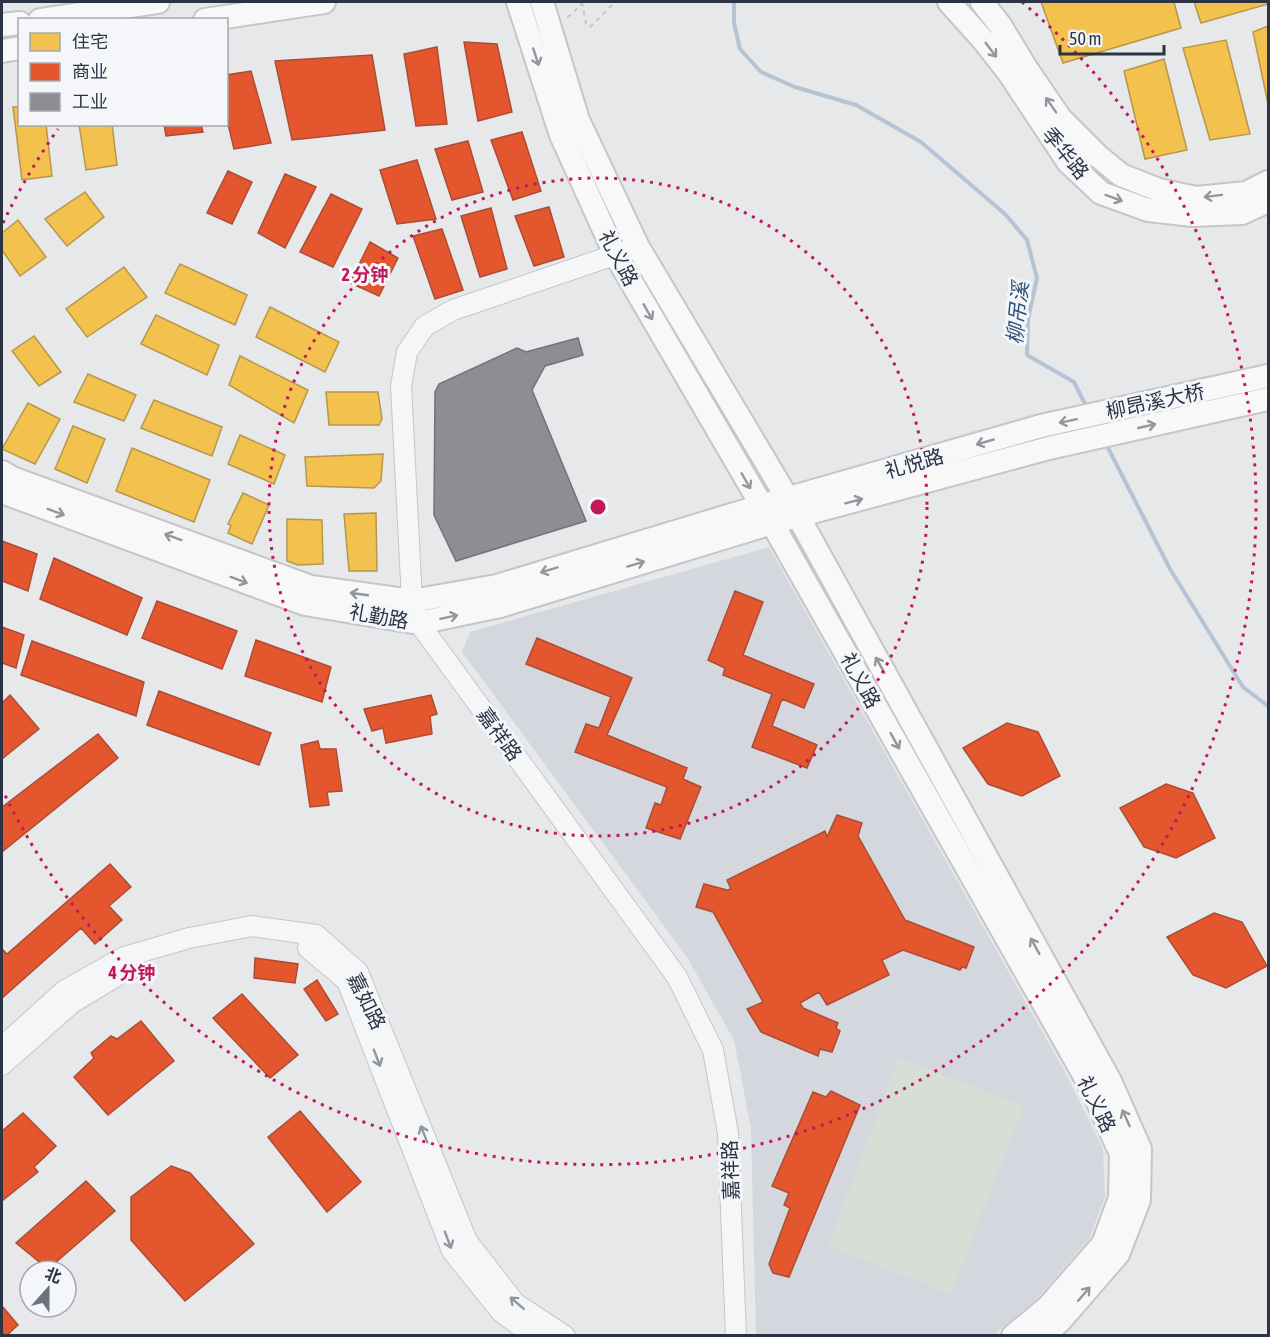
<svg xmlns="http://www.w3.org/2000/svg" width="1270" height="1337" viewBox="0 0 1270 1337" font-family="'Asap Condensed','Noto Sans SC',sans-serif">
  <style>
    .built { fill: #d4d7dd }
    .green { fill: #d6ded6 }
    .homes { fill: #f2c14e; stroke: #b6974b; stroke-width: 1.5 }
    .shops { fill: #e4572e; stroke: #ac4c35; stroke-width: 1.5 }
    .industry { fill: #8d8d92; stroke: #70727b; stroke-width: 1.5 }
    .lines { fill: none; stroke-linecap: round; stroke-linejoin: round }
    .stream { stroke: #b4c4d5; stroke-width: 4 }
    .tertiary-casing { stroke: #c4c6c8; stroke-width: 22 }
    .secondary-casing { stroke: #c4c6c8; stroke-width: 26 }
    .path { stroke: #c5c6ca; stroke-width: 2; stroke-dasharray: 4.5 4.5; stroke-linecap: butt }
    .tertiary { stroke: #f5f6f7; stroke-width: 20 }
    .secondary { stroke: #f8f8f8; stroke-width: 22 }
    .oneway { stroke: #92969e }
    .oneway2 { stroke: #90959e }
    .ring { fill: none; stroke: #c2185b; stroke-width: 3; stroke-dasharray: 3 6 }
    .labels { text-anchor: middle; dominant-baseline: central; stroke-width: 6; stroke-linejoin: round; paint-order: stroke }
    .street-label { font-size: 20px; fill: #2b3445; stroke: #f4f6f9 }
    .water-label { font-size: 21px; font-style: italic; fill: #34527a; stroke: #f4f6f9 }
    .centre { fill: #c2185b; stroke: #f4f6f9; stroke-width: 3 }
    .ring-label { font-size: 18px; text-anchor: middle; font-weight: bold; fill: #c2185b; stroke: #f4f6f9; stroke-width: 6; stroke-linejoin: round; paint-order: stroke }
  </style>
  <rect width="100%" height="100%" fill="#e6e8ea"/>
  <path class="built" d="M769,547l295,523 39,79 2,48 -16,42 -52,60 -43,36h-238l-5,-207 -17,-88 -47,-83 -225,-305 8,-20z"/>
  <path class="green" d="M899,1058l125,48 -73,188 -124,-48z"/>
  <path class="homes" d="M1041,2h133l7,26 -118,35z
    M1194,2h74v2l-67,19z
    M1268,26v78l-15,-72z
    M1226,40l24,94 -40,6 -27,-92z
    M1164,59l23,91 -42,9 -21,-88z
    M13,107h7v17h26l6,52 -30,4z
    M79,124h33l5,41 -31,5z
    M85,192l19,25 -37,29 -22,-27z
    M18,220l28,37 -26,19 -18,-26v-17z
    M180,264l67,31 -12,30 -70,-32z
    M124,267l23,30 -60,40 -21,-28z
    M270,307l69,35 -14,30 -69,-35z
    M156,315l63,30 -12,30 -66,-31z
    M34,336l27,36 -22,14 -27,-35z
    M240,356l68,34 -14,33 -65,-38z
    M88,374l48,21 -12,26 -50,-19z
    M326,392h52l4,27 -3,6h-50z
    M154,400l68,27 -10,29 -71,-28z
    M28,403l32,16 -25,45 -33,-15z
    M73,426l32,13 -18,44 -32,-14z
    M240,435l45,20 -11,29 -46,-20z
    M132,448l78,32 -16,42 -78,-31z
    M383,454l-2,27 -7,7 -67,-2 -2,-29z
    M243,493l26,12 -17,39 -24,-11 3,-8 -3,-1z
    M376,513l1,58h-28l-5,-57z
    M287,519l35,1 1,44 -25,1 -11,-4z"/>
  <path class="shops" d="M464,42l33,2 15,68 -34,9z
    M437,47l10,77 -31,2 -12,-72z
    M372,55l13,75 -93,10 -17,-79z
    M251,71l20,72 -37,6 -8,-33v-41z
    M164,124h37l2,8 -37,4z
    M522,132l19,59 -28,9 -22,-60z
    M468,141l15,51 -31,8 -17,-51z
    M417,160l19,59 -39,5 -17,-54z
    M228,171l24,11 -20,42 -25,-11z
    M285,174l31,13 -31,61 -27,-15z
    M331,194l31,15 -29,58 -33,-15z
    M549,207l15,50 -30,9 -19,-50z
    M491,208l16,61 -27,8 -19,-61z
    M442,229l21,61 -28,9 -22,-63z
    M370,242l28,16 -19,38 -29,-13z
    M2,541l35,13 -9,37 -26,-10z
    M54,558l88,40 -15,37 -87,-36z
    M735,591l28,11 -20,53 71,29 -10,24 -22,-9 -10,27 45,19 -10,23 -55,-21 20,-53 -49,-19 2,-7 -17,-8z
    M157,601l80,30 -15,38 -80,-31z
    M2,627l22,8 -8,33 -14,-5z
    M537,638l95,40 -25,57 80,33 -4,11 18,8 -21,52 -34,-11 9,-25 6,2 6,-18 -92,-35 11,-28 13,4 12,-31 -85,-33z
    M256,640l75,27 -9,35 -77,-26z
    M32,641l112,41 -8,34 -115,-41z
    M159,691l112,42 -12,32 -112,-40z
    M10,695l29,34 -37,30v-56z
    M431,695l6,19 -7,2 2,18 -46,9 -3,-15 -11,3 -8,-22z
    M1007,723l31,9 22,44 -38,20 -34,-12 -25,-36z
    M98,734l20,24 -116,94v-45z
    M318,741l2,8h16l6,42 -15,1 2,13 -19,2 -9,-62z
    M1166,784l27,9 22,45 -39,20 -32,-11 -24,-39z
    M837,815l25,8 -4,13 47,84 69,27 -8,21 -4,-1 -2,3 -57,-20 -21,10 7,15 -62,30 -8,-13 -19,11 3,5 35,15 -2,5 4,3 -8,21 -12,-3 -2,7 -57,-24 -14,-23 16,-7 -50,-90 -17,-5 8,-23 23,6 4,-1 -4,-9 98,-49 2,6z
    M110,864l21,23 -22,19 13,14 -27,24 -14,-16 -79,70v-49l5,5z
    M1214,913l28,9 25,44 -41,22 -33,-13 -26,-38z
    M255,958l43,6 -3,19 -41,-5z
    M317,980l21,34 -12,7 -22,-32z
    M242,994l56,61 -28,23 -57,-60z
    M141,1021l33,40 -66,54 -34,-38 20,-19 -3,-5 20,-17 6,3z
    M831,1091l29,14 -71,172 -16,-4 -4,-9 21,-56 -6,-3 5,-12 -17,-7 41,-94 13,5z
    M300,1111l61,71 -34,30 -59,-75z
    M23,1113l33,33 -22,21 4,5 -36,29v-70z
    M171,1166l19,7 64,71 -69,57 -54,-61v-43z
    M86,1181l29,30 -67,58 -32,-26z
    M2,1306l16,19 -12,11 -4,-4z"/>
  <path class="industry" d="M578,338l5,17 -38,11 -13,24 54,131 -130,40 -22,-46 1,-123 4,-8 78,-36 9,4z"/>
  <g class="lines">
    <path class="stream" d="M734,2v21l6,26 21,23 34,15 61,18 65,37 84,72 22,26 10,38 -9,41 -1,36 47,27 13,26
      M1106,444l64,125 73,118 25,19"/>
    <g class="tertiary-casing">
      <path id="tertiary" d="M629,250l-176,60 -28,16 -18,26 -6,34 11,215 7,22 258,354 36,73 15,83 8,203
        M308,948l39,33 105,270 50,62 32,23
        M2,1047l62,-56 60,-34 65,-19 63,-12 64,9 42,37 109,269 48,62 50,33
        M2,1065l70,-62 43,-26"/>
    </g>
    <g class="secondary-casing">
      <path id="secondary" d="M518,2l43,133 54,119 157,269 320,566 29,65 -1,44 -17,46 -55,63 -35,29
        M542,2l36,118 60,127 160,269 312,565 30,68 -1,51 -21,54 -58,67 -17,15
        M949,2l35,39 25,32 59,89 33,31 47,17 45,5 49,-2 26,-12
        M982,2l18,23 26,43 34,50 38,38 23,19 38,15 37,8 50,-5 22,-11
        M40,20l118,-18
        M205,20l119,-18
        M2,25l18,-2
        M2,51l18,-3
        M2,472l10,6 299,109 101,14 85,-15 264,-80 280,-80 227,-50
        M2,492l303,112 114,19 81,-17 272,-83 277,-75 219,-49"/>
    </g>
    <path class="path" d="M582,2l4,22 4,3 25,-25
      M567,17l5,-3 10,-11"/>
    <use href="#tertiary" class="tertiary"/>
    <use href="#secondary" class="secondary"/>
  </g>
  <defs><path id="oneway-shaft" d="M-6 0H5M1.5-3L5.5 0L1.5 3" fill="none" stroke-width="1.6" stroke-linecap="round" stroke-linejoin="round" transform="scale(1.5)"/></defs>
  <g class="oneway">
    <use href="#oneway-shaft" transform="translate(991 50) rotate(53)"/>
    <use href="#oneway-shaft" transform="translate(536 57) rotate(72)"/>
    <use href="#oneway-shaft" transform="translate(1051 105) rotate(-125)"/>
    <use href="#oneway-shaft" transform="translate(1213 196) rotate(173)"/>
    <use href="#oneway-shaft" transform="translate(1114 198) rotate(20)"/>
    <use href="#oneway-shaft" transform="translate(648 312) rotate(60)"/>
    <use href="#oneway-shaft" transform="translate(1068 421) rotate(168)"/>
    <use href="#oneway-shaft" transform="translate(1147 426) rotate(-13)"/>
    <use href="#oneway-shaft" transform="translate(985 442) rotate(164)"/>
    <use href="#oneway-shaft" transform="translate(746 481) rotate(60)"/>
    <use href="#oneway-shaft" transform="translate(854 501) rotate(-15)"/>
    <use href="#oneway-shaft" transform="translate(56 512) rotate(20)"/>
    <use href="#oneway-shaft" transform="translate(173 537) rotate(-160)"/>
    <use href="#oneway-shaft" transform="translate(636 564) rotate(-17)"/>
    <use href="#oneway-shaft" transform="translate(549 570) rotate(163)"/>
    <use href="#oneway-shaft" transform="translate(239 580) rotate(20)"/>
    <use href="#oneway-shaft" transform="translate(359 594) rotate(-172)"/>
    <use href="#oneway-shaft" transform="translate(449 617) rotate(-12)"/>
    <use href="#oneway-shaft" transform="translate(880 665) rotate(-119)"/>
    <use href="#oneway-shaft" transform="translate(895 741) rotate(61)"/>
    <use href="#oneway-shaft" transform="translate(1035 946) rotate(-119)"/>
    <use href="#oneway-shaft" transform="translate(1126 1118) rotate(-114)"/>
    <use href="#oneway-shaft" transform="translate(1084 1294) rotate(-49)"/>
  </g>
  <g class="oneway2">
    <use href="#oneway-shaft" transform="translate(377 1058) rotate(69)"/>
    <use href="#oneway-shaft" transform="translate(424 1134) rotate(-112)"/>
    <use href="#oneway-shaft" transform="translate(448 1240) rotate(69)"/>
    <use href="#oneway-shaft" transform="translate(517 1303) rotate(-139)"/>
  </g>
  <g class="ring">
    <circle cx="598" cy="507" r="329"/>
    <path d="M3 223A659 659 0 0 1 58 129M1022 2A659 659 0 1 1 3 791"/>
  </g>
  <g class="labels">
    <g class="street-label">
      <text transform="translate(1066 153) rotate(51)">季华路</text>
      <text transform="translate(619 258) rotate(62)">礼义路</text>
      <text transform="translate(1155 401) rotate(-12)">柳昂溪大桥</text>
      <text transform="translate(914 463) rotate(-16)">礼悦路</text>
      <text transform="translate(379 616) rotate(10)">礼勤路</text>
      <text transform="translate(861 680) rotate(61)">礼义路</text>
      <text transform="translate(500 734) rotate(54)">嘉祥路</text>
      <text transform="translate(367 1001) rotate(64)">嘉如路</text>
      <text transform="translate(1097 1104) rotate(64)">礼义路</text>
      <text transform="translate(730 1170) rotate(-92)">嘉祥路</text>
    </g>
    <g class="water-label">
      <text transform="translate(1017 313) rotate(-84)">柳吊溪</text>
    </g>
  </g>
  <circle cx="598" cy="507" r="9" class="centre"/>
  <g class="ring-label">
    <text x="365" y="281">2 分钟</text>
    <text x="132" y="979">4 分钟</text>
  </g>
  <rect width="1270" height="1337" fill="none" stroke="#2b3445" stroke-width="6"/>
  <rect x="18" y="18" width="210" height="108" fill="#f4f6f9" stroke="#a4a8b1" stroke-width="1.5"/>
  <rect x="30" y="33" width="30" height="18" fill="#f2c14e" stroke="#a4a8b1" stroke-width="1.5"/>
  <text x="72" y="48" font-size="18" fill="#2b3445">住宅</text>
  <rect x="30" y="63" width="30" height="18" fill="#e4572e" stroke="#a4a8b1" stroke-width="1.5"/>
  <text x="72" y="78" font-size="18" fill="#2b3445">商业</text>
  <rect x="30" y="93" width="30" height="18" fill="#8d8d92" stroke="#a4a8b1" stroke-width="1.5"/>
  <text x="72" y="108" font-size="18" fill="#2b3445">工业</text>
  <g transform="translate(48 1289) rotate(21)"><circle r="28" fill="#f4f6f9" stroke="#a4a8b1" stroke-width="1.5"/>
  <path d="M0-4.5L10 22L0 15L-10 22Z" fill="#6c737f"/>
  <text y="-9" font-size="16" font-weight="bold" text-anchor="middle" fill="#2b3445">北</text>
  </g>
  <path d="M1060 45v9h104v-9" fill="none" stroke="#2b3445" stroke-width="3"/>
  <text x="1069" y="45" font-size="18" fill="#2b3445" stroke="#f4f6f9" stroke-width="4.5" paint-order="stroke">50 m</text>
</svg>
